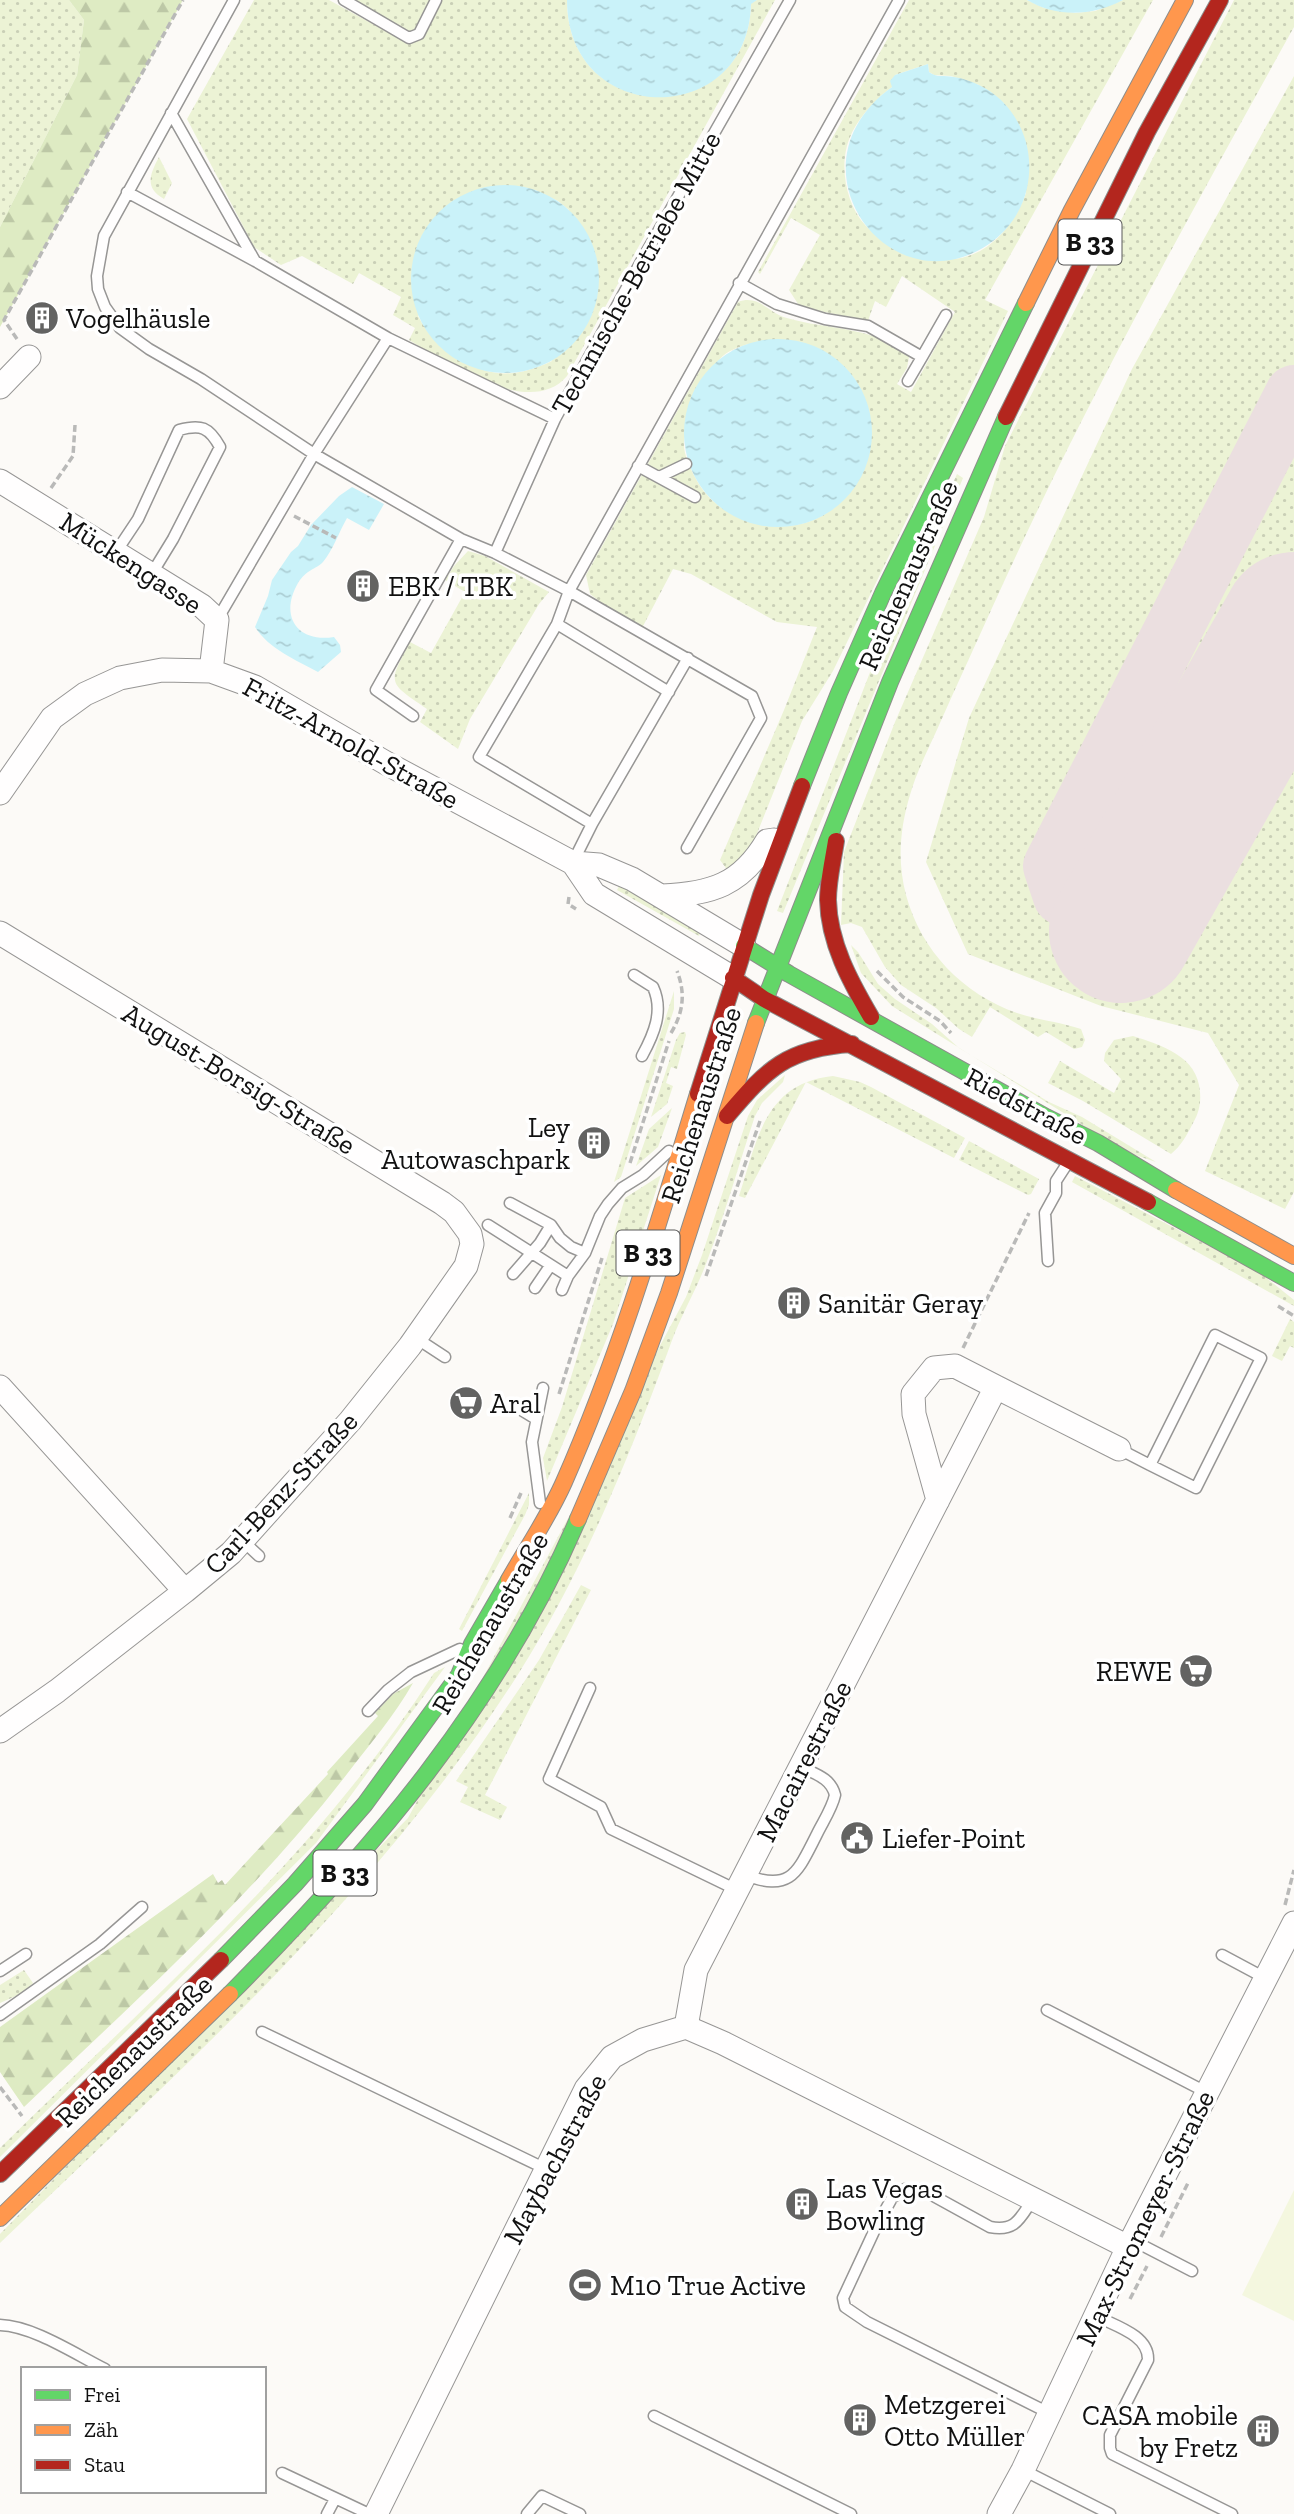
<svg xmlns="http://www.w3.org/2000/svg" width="1294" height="2514" viewBox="0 0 1294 2514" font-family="'Zilla Slab',serif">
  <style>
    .grass { fill: url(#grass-dots); fill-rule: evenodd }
    .forest { fill: url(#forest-firs) }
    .pitch { fill: #f4f7df }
    .water { fill: url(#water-ripples) }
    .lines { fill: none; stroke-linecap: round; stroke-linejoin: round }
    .taxiway { stroke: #ebdfe0; stroke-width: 58 }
    .runway { stroke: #ebdfe0; stroke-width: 144 }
    .lane-casing { stroke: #979695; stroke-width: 13 }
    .street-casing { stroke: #979695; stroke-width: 25 }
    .fast-casing { stroke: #8d8d8b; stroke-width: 18 }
    .slow-casing { stroke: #8d8d8b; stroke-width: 18 }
    .jam-casing { stroke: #8d8d8b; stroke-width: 18 }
    .path { stroke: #b9b9b8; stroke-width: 3.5; stroke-dasharray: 7 3.5; stroke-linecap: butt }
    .lane { stroke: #fffefe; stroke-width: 10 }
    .street { stroke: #fffefe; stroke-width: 23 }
    .fast { stroke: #63d668; stroke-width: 16 }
    .slow { stroke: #ff974d; stroke-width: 16 }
    .jam { stroke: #b3261e; stroke-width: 16 }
    .labels { text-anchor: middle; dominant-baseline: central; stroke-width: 7; stroke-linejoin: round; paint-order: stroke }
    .shield { fill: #fff; stroke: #585858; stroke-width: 2 }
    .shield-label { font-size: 26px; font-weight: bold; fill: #111 }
    .street-label { font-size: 28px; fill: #111; stroke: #fff }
    .poi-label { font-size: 28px; fill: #111; stroke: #fff; text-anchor: start }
  </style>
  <defs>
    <pattern id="grass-dots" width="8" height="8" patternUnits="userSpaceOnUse" patternTransform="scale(1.75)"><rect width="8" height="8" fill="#ecf3d5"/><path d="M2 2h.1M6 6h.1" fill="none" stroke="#c9cfb6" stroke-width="1.8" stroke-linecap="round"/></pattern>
    <pattern id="forest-firs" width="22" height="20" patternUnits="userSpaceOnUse" patternTransform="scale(1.75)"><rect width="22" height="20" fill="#deebc3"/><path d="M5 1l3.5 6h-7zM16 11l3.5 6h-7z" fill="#bdc8a6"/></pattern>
    <pattern id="water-ripples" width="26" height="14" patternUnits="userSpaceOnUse" patternTransform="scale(1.75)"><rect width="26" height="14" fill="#caf2f9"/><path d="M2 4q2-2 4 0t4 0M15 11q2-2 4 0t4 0" fill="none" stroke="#acced4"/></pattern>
  </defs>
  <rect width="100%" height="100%" fill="#fcfaf7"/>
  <path class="grass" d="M0,0h69l15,20 -7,55 -77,152z
    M254,0h75l80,44c18,-3 23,-29 30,-44h128c0,128 182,129 184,3l6,-3h18l-208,376c-37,44 -121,-14 -158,-36l6,-12 -22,-13 8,-18 -42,-24 -6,11 -51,-28 -21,9 -27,-18 -67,-128zM535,190l23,11 11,9 -17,151c-37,17 -63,18 -97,-6 -18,-12 -26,-19 -37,-39z
    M352,0h79l-12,25 -8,7z
    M909,0h118l17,8 31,5 20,-2 28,-11h30l-168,300 23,11 -175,360 -31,50 -48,120 -5,9 -21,21 -8,-11 64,-150 33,-83 -40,-5 -86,-48 -18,-5 -31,59 -30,-17 -22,-17 -4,-19 152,-273c21,-8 30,11 49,16 39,12 92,8 122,39l-2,11 -10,16 14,8 44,-80 -53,-36 -16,31 -11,-6 -7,20 -68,-14 -11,-17 31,-55 -29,-17 -31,56 -2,-2zM928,64l1,8 5,3 17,1 28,9 47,108c-11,31 -39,66 -76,66 -14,0 -32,-11 -45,-16 -12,-5 -31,-8 -39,-17 -21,-22 -28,-64 -15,-91 8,-18 26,-37 41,-48l3,-12zM748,344l119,61c16,74 -43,143 -121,115 -22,-8 -40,-21 -51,-43 -5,-9 -12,-24 -11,-35 1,-11 11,-24 15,-34 6,-13 12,-39 21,-49 6,-8 19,-12 28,-15z
    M1234,0h60v27c-106,191 -212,381 -302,581 -17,38 -35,76 -52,115 -10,23 -23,47 -30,72 -10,33 -13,66 -4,100 15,56 57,99 111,118 21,7 43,9 64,16l4,11 -3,7 -8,2 -28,-17 -8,5 -48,-30 -18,30 -13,-8 -23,-21 -35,-23 -16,-18 -23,-40 -11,-4 -10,2 3,-73 51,-130 89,-205 21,-71z
    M1294,76v1116l-9,17 -80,-38 34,-86 -31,-52 -107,-27 -133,-52 -42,-92 43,-144 163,-349z
    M159,157l13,26 -8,16c-20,-11 -14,-25 -5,-42z
    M957,474l6,4 -180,435 -6,-2 106,-272z
    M468,551l17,5 64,36 -10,12 -69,115 -12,30 -38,-27 7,-13c-39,-27 -40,-24 -17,-67l21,11 34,-61 -20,-12 9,-14z
    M620,884l81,46 -2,6 -82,-46z
    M851,945l7,7 20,32 17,15 37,25 27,24 90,54 33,15 74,45 -30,-10 -234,-146 -31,-33z
    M674,991v18l-53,168 -7,5z
    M685,1032l1,3 -9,34 -6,-2 -5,16 7,3 -6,18 -16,13 25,-77 4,-7z
    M1133,1036c28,9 65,20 67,56 1,11 -1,21 -7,31 -6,12 -12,23 -22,31l-88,-53 -35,-18 12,-22 54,32 7,-14 -17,-18 1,-8 9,-13z
    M785,1075l-2,7 -21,21 -7,13c-16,48 -30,98 -48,145 -10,28 -26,54 -36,82 -42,115 -88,229 -154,333 -139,218 -332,389 -517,567v-9l408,-416 278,-521 16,-42 46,-139 9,-16z
    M833,1076l27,6 11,5 94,51 -11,20 -148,-76 -61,116 -6,-2c18,-55 25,-113 94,-120z
    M672,1108l-14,39 -22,19 13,-37z
    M969,1141l70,38 -8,15 -3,1 -69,-35z
    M661,1175l-48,149 -66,157 -4,-23 19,-51 63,-209z
    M1075,1176l184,96 35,28v6l-222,-124z
    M1290,1319l4,3v26l-4,-2 -8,15 -10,-5z
    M529,1493v12l-4,10 -63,116 -3,-2z
    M581,1585l10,5 -106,205 22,12 -7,13 -40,-18 8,-15 -12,-6 83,-121z
    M445,1667l-129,176 -316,314v-9c154,-152 316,-291 434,-475z
    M24,1970l9,13 -8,9 -25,11v-18z"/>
  <path class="forest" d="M69,0h114l-183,327v-100l77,-152 7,-55z
    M413,1683c-19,33 -43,61 -66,91 -94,122 -211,226 -323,333l-24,-35v-45l213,-153 5,9 4,-3 3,5 103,-111 -1,-2 51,-56 -3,-3 18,-19z"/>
  <path class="pitch" d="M1294,2190v131l-52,-26z"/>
  <path class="water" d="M567,0h190l-6,4c-3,126 -184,124 -184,-4z
    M1027,0h96c-31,16 -65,18 -96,0z
    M928,64l1,8c7,6 16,3 25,5 18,3 34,11 47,23 24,24 33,56 26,88 -5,23 -19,43 -38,56 -99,67 -207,-78 -97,-157l-2,-6 5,-6z
    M411 279a94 94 0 1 1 188 0a94 94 0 1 1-188 0Z
    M684 433a94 94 0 1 1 188 0a94 94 0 1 1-188 0Z
    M352,487l32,17 -15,26 -22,-12c-8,14 -14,32 -24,44 -8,8 -16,7 -25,21 -19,33 -1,60 36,54l6,8 1,7 -23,20c-22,-12 -49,-23 -63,-45l13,-31 4,-16 19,-28 7,-6 13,-21 28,-29z"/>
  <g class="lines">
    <path class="taxiway" d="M1121,931l-59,-35 -10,-30 242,-472"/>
    <path class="runway" d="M1121,931l173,-307"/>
    <g class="lane-casing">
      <path id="lane" d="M234,0l-130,236 -7,40 1,13 7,18 15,21 29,21 52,30 113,75 147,85 34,14 74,38 183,105 9,22 -74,130
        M344,0l65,38 10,-4 17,-34
        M171,113l84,148
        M127,192l128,69 133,77 -74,116 -97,166
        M739,283l38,21 48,15 43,7 54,31 -14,24
        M388,338l167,81
        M922,357l24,-42
        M638,466l57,31
        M659,477l27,-13
        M116,552l22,-33 41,-89c22,-6 30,-3 41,17l-47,92 -22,36
        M495,553l60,-134 88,-161 147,-258
        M557,624l112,68
        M688,658l-96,166 -113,-67 78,-133 12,-33 330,-591
        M413,716l-37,-26 85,-151
        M573,862l19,-38
        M634,975l19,12c11,24 1,47 -11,69
        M510,1203l41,22 9,13 11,9 14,6
        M488,1225l80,51
        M1048,1261l-3,-48 11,-20v-12l13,-20
        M513,1274l27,-31 11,-18
        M535,1288l15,-22
        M562,1290l6,-14 17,-23 15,-37 8,-12 14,-16 21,-13 26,-24
        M416,1338l29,19
        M518,1408l18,11
        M1119,1449l31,16 65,-130 46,23 -65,130 -46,-23
        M540,1503l-8,-61 11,-54
        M243,1541l16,15
        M590,1688l-41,91 52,28 10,22 126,61
        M368,1711l20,-21 23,-18 49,-23
        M745,1875c46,17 52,-2 71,-39 6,-13 16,-27 19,-41 -4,-17 -20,-21 -34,-28
        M1222,1955l43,23
        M0,1971l26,-17
        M1047,2010l159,82
        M0,2015l100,-71 42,-37
        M262,2032l284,137
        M1033,2199c-13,19 -17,33 -43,28l-69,-38h-16l-13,9 -15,27 -34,73 2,9 22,15 182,91
        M1132,2240l60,31
        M1096,2316c19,10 53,19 52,44l-38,75v13l2,6 120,60
        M0,2325c33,1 75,29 105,44
        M654,2416l197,98
        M1023,2470l87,44
        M282,2473l87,41
        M327,2514l8,-15
        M527,2514l15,-18 38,18"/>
    </g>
    <g class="street-casing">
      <path id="street" d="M0,387l29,-30
        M0,481l202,125 15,14 -6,51
        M0,793l52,-75 33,-24 35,-16 42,-8 49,1 44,16 131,76 187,100 26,2 33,14 112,67
        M573,863l21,31 139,84
        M662,896c49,-2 79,-11 105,-55l7,-1
        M0,933l442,270 12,9 16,22 2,10 -6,22 -56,80 -60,75 -119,132 -46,38 -128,100 -57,40
        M0,1387l185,204
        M996,1387l123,62
        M686,2027l10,-57 300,-583 -41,-21 -21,2 -21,26 1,20 24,86
        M376,2514l210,-425 26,-32 31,-17 43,-13 37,16 405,204
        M999,2514l24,-44 105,-223 166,-324"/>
    </g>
    <g class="fast-casing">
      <path id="fast" d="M802,786l37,-93 44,-100 143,-290
        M744,946l45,28 257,143 52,26 78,47
        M756,1023l134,-341 116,-265
        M1148,1202l146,81
        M221,1960l74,-76 70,-80 94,-129 13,-31 37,-64
        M230,1994c140,-141 269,-290 348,-475"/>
    </g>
    <g class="slow-casing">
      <path id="slow" d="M1026,303l46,-93 113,-210
        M1176,1190l118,66
        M578,1519l55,-128 36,-98 87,-270
        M509,1580c18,-32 40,-64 55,-98 55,-125 94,-257 134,-388
        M0,2218l230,-224"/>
    </g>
    <g class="jam-casing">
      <path id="jam" d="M1006,417l141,-285 73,-132
        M836,841c-3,20 -8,39 -8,59 1,43 22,81 43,117
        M733,978l31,21 384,203
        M698,1094l63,-199 41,-109
        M727,1116c40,-47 60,-68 125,-72
        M0,2174l221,-214"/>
    </g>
    <path class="path" d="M17,339l-13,-19 179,-320
      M51,488l22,-32 2,-31
      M294,516l42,22
      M569,897l-1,7 8,5
      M877,971l26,26 37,24 11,12
      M671,1033c12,-20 15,-39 6,-62
      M630,1163l39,-122
      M706,1276l54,-155
      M1278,1306l16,10
      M963,1348l66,-135
      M559,1394l43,-136
      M510,1518l11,-25
      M1285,1905l9,-35
      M0,2087l22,29
      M1161,2237l28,-56
      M1130,2299l17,-33"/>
    <use href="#lane" class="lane"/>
    <use href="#street" class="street"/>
    <use href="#fast" class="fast"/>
    <use href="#slow" class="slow"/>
    <use href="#jam" class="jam"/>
  </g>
  <defs>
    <g id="building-disc" transform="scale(1.75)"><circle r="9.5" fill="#636362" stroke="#fff"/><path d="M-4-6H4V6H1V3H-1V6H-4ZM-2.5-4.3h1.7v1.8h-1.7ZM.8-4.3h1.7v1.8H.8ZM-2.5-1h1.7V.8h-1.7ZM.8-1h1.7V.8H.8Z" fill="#fff"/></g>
    <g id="supermarket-disc" transform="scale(1.75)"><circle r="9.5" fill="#636362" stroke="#fff"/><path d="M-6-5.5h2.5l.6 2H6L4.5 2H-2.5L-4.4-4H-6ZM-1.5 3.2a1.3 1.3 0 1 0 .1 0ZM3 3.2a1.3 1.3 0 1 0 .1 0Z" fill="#fff"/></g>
    <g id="civic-disc" transform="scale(1.75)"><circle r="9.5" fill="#636362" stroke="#fff"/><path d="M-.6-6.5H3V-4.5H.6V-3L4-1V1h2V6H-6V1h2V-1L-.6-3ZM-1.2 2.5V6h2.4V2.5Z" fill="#fff"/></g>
    <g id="stadium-disc" transform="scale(1.75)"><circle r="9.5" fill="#636362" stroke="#fff"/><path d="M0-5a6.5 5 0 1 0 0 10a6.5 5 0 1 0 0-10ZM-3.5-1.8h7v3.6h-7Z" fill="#fff"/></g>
  </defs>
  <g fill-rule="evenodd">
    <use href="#building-disc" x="42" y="318"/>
    <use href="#building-disc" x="363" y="586"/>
    <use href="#building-disc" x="594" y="1143"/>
    <use href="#building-disc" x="794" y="1303"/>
    <use href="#supermarket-disc" x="466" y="1403"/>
    <use href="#supermarket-disc" x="1196" y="1671"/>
    <use href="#civic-disc" x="857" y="1838"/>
    <use href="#building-disc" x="802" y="2204"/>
    <use href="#stadium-disc" x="585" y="2285"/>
    <use href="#building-disc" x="860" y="2420"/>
    <use href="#building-disc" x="1263" y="2431"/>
  </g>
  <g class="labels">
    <g class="shield">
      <rect x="1058.5" y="219.5" width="63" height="45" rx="5"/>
      <rect x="616.5" y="1230.5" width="63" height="45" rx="5"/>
      <rect x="313.5" y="1850.5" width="63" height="45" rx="5"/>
    </g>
    <g class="shield-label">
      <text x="1090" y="242">B 33</text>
      <text x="648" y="1253">B 33</text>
      <text x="345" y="1873">B 33</text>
    </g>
    <g class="street-label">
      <text transform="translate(636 273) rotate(-61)">Technische-Betriebe Mitte</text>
      <text transform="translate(131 563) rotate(33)">Mückengasse</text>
      <text transform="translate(908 575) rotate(-66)">Reichenaustraße</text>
      <text transform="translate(351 743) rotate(29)">Fritz-Arnold-Straße</text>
      <text transform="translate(239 1079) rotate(31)">August-Borsig-Straße</text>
      <text transform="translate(701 1105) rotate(-72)">Reichenaustraße</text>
      <text transform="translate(1026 1106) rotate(28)">Riedstraße</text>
      <text transform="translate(281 1493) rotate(-47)">Carl-Benz-Straße</text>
      <text transform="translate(490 1623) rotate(-60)">Reichenaustraße</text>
      <text transform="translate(804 1761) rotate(-63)">Macairestraße</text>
      <text transform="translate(134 2051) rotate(-44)">Reichenaustraße</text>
      <text transform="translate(555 2159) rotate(-62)">Maybachstraße</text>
      <text transform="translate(1145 2218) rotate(-64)">Max-Stromeyer-Straße</text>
    </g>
    <g class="poi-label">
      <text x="66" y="318">Vogelhäusle</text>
      <text x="388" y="586">EBK / TBK</text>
      <text x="570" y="1127" text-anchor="end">Ley<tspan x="570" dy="32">Autowaschpark</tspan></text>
      <text x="818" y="1303">Sanitär Geray</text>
      <text x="490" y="1403">Aral</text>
      <text x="1172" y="1671" text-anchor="end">REWE</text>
      <text x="882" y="1838">Liefer-Point</text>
      <text x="826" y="2188">Las Vegas<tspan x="826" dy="32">Bowling</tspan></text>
      <text x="610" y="2285">M10 True Active</text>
      <text x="884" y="2404">Metzgerei<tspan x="884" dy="32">Otto Müller</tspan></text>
      <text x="1238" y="2415" text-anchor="end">CASA mobile<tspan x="1238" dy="32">by Fretz</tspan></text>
    </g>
  </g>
  <rect x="21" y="2367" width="245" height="126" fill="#ffffff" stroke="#a0a0a0" stroke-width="2"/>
  <rect x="35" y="2390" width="35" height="10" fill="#63d668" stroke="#a0a0a0" stroke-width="2"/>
  <text x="84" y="2402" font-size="21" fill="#111111">Frei</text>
  <rect x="35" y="2425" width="35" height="10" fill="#ff974d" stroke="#a0a0a0" stroke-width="2"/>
  <text x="84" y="2437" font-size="21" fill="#111111">Zäh</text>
  <rect x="35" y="2460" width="35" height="10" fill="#b3261e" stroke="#a0a0a0" stroke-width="2"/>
  <text x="84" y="2472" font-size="21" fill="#111111">Stau</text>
</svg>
